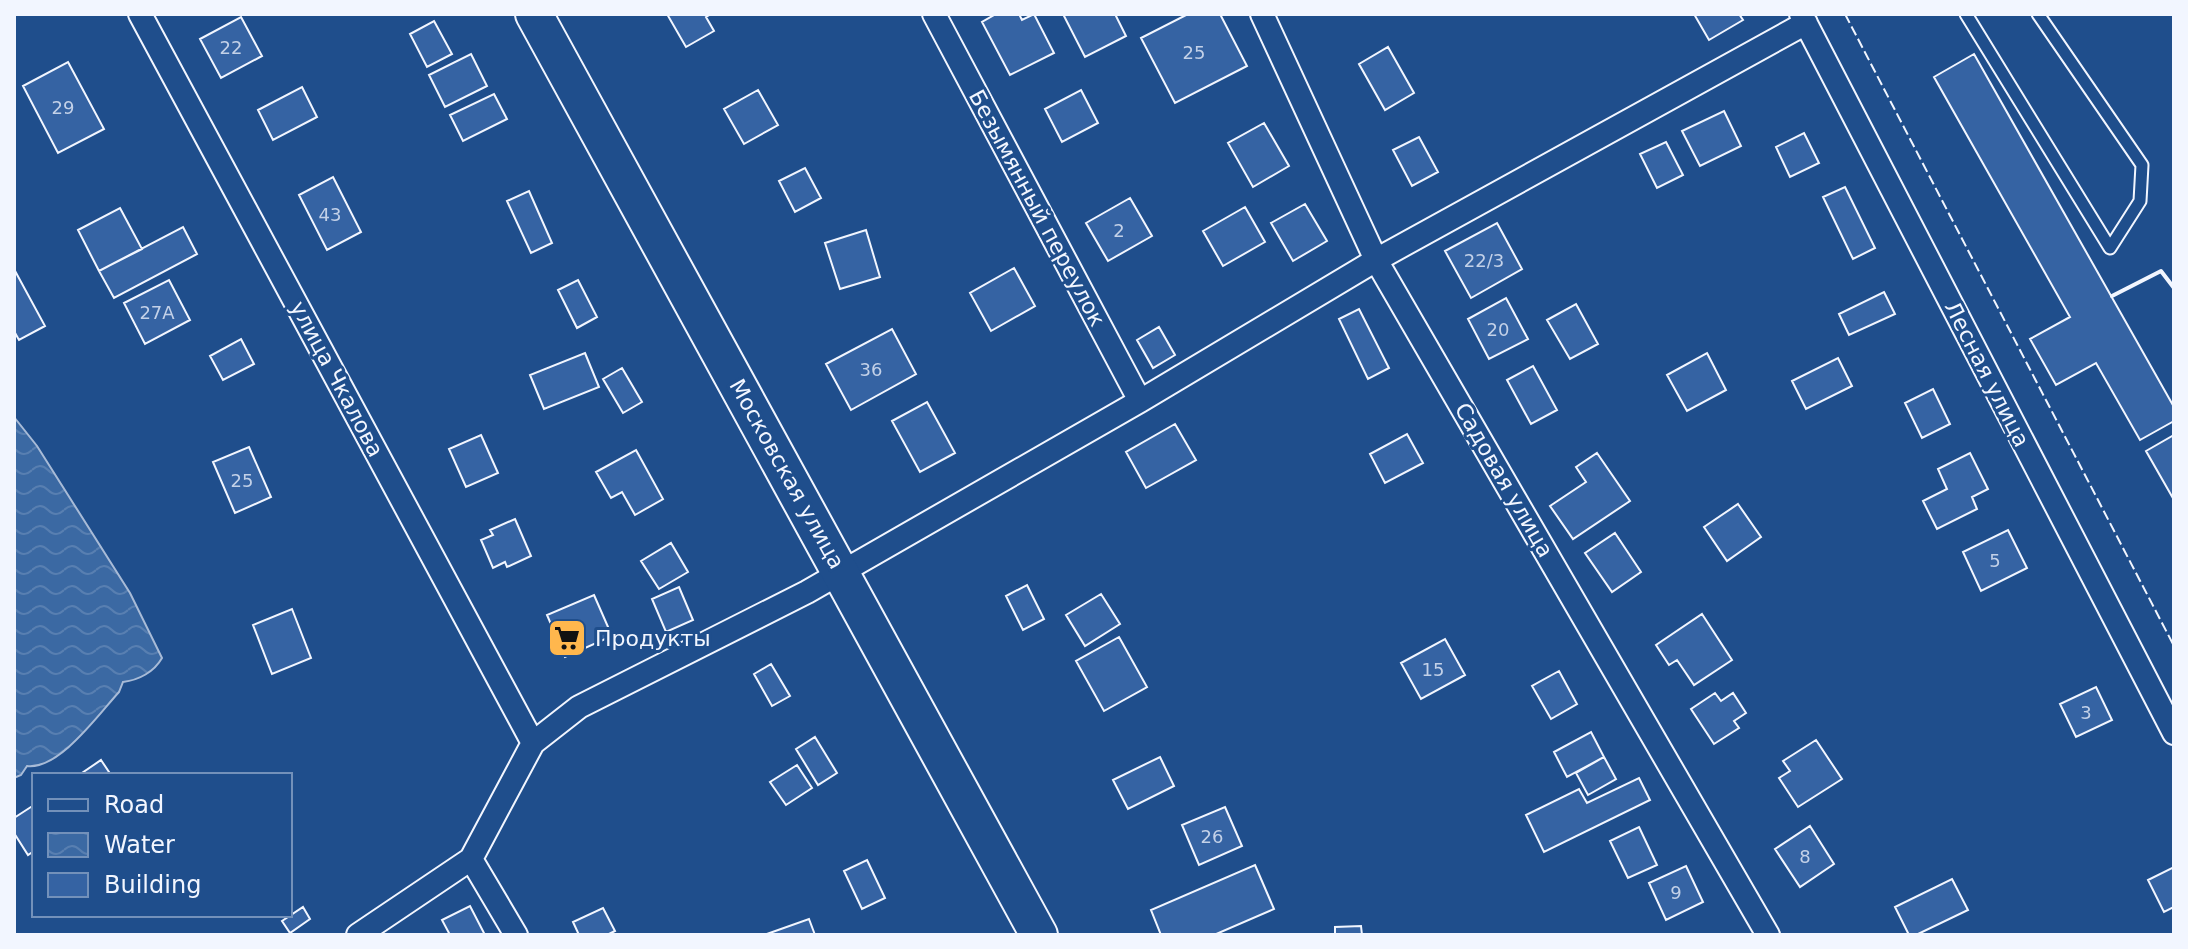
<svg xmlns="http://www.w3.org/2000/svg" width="2188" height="949" viewBox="0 0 2188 949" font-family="'DejaVu Sans',sans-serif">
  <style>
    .water { fill: url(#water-waves); stroke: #a8bbd7; stroke-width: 2 }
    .building { fill: #3563a3; stroke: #f2f6ff; stroke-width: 2 }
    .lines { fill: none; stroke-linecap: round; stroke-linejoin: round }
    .service-casing { stroke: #f2f6ff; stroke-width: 15 }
    .minor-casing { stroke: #f2f6ff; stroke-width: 26 }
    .primary-casing { stroke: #f2f6ff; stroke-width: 40 }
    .service { stroke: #1f4e8c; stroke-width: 11 }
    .minor { stroke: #1f4e8c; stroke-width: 22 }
    .primary { stroke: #1f4e8c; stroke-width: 36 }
    .fence { stroke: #f2f6ff; stroke-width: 2; stroke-dasharray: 10 4; stroke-linecap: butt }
    .wall { stroke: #f2f6ff; stroke-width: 4 }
    .labels { text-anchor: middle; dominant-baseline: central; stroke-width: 6; stroke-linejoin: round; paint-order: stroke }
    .number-label { font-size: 18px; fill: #c3d1e8 }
    .street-label { font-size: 22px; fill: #f2f6ff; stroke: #1f4e8c }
    .poi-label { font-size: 22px; fill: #f2f6ff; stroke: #1f4e8c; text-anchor: start }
  </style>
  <defs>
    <pattern id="water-waves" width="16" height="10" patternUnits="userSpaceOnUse" patternTransform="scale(2)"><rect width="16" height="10" fill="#3b69a3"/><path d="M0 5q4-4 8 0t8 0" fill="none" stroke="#587fb1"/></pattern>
  </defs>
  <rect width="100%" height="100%" fill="#1f4e8c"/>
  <path class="water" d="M14,417l23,29 93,147 32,65c-8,14 -23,22 -39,24l-4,10c-21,23 -60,78 -92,74l-6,9 -7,3z"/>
  <path class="building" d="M667,14h44l-5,3 8,14 -28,16z
    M996,14h23l3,6 12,-6 20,39 -44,22 -28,-53z
    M1063,14h52l11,22 -41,21z
    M1188,14h32l27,52 -72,37 -34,-65z
    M1694,14h45l4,6 -34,20z
    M241,17l21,39 -41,22 -21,-39z
    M434,21l18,33 -25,13 -17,-33z
    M1388,47l26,46 -29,17 -26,-46z
    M471,54l16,32 -42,21 -16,-32z
    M1974,54l200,353v14l-34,19 -44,-77 -40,22 -26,-46 40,-22 -136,-240z
    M68,62l36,67 -46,24 -35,-67z
    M302,87l15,30 -44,23 -15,-30z
    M758,90l20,35 -34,19 -20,-35z
    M1081,90l17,33 -36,19 -17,-33z
    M494,94l13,25 -44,22 -13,-26z
    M1724,111l17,35 -41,20 -18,-35z
    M1264,123l25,43 -36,21 -25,-44z
    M1804,133l15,30 -29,14 -14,-30z
    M1419,137l19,35 -26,14 -19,-36z
    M1666,142l17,33 -26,13 -17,-34z
    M805,168l16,30 -26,14 -16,-31z
    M333,177l28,55 -34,18 -28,-55z
    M1845,187l30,61 -22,11 -30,-62z
    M529,191l23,52 -21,10 -24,-52z
    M1130,198l22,38 -44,25 -22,-38z
    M1305,204l22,37 -34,20 -22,-38z
    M1245,207l20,35 -42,24 -20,-35z
    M120,208l22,41 -43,22 -21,-41z
    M1497,223l25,46 -51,29 -26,-47z
    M183,227l14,27 -83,44 -15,-27z
    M866,230l14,47 -40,12 -15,-46z
    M1014,268l21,38 -44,25 -21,-38z
    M14,269l31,57 -26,14 -5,-9z
    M169,280l21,40 -45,24 -21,-41z
    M578,280l19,37 -20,11 -19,-38z
    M1884,292l11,22 -46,21 -10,-21z
    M1506,298l22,41 -39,20 -21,-40z
    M1576,304l22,40 -28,15 -23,-39z
    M1359,309l30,59 -21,11 -29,-60z
    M1159,327l16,28 -22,13 -16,-28z
    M892,329l24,45 -65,36 -25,-46z
    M241,339l13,25 -31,16 -13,-24z
    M585,353l14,34 -55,22 -14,-34z
    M1707,353l19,37 -39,21 -20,-36z
    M1838,358l14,28 -46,23 -14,-28z
    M1533,366l24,44 -26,14 -24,-44z
    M622,368l20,34 -19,11 -20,-34z
    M1933,389l17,35 -28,14 -17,-35z
    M927,402l28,51 -35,19 -28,-51z
    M1175,424l21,36 -50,28 -20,-36z
    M1407,434l16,29 -38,20 -15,-29z
    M481,435l17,38 -32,14 -17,-38z
    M2174,435v65l-28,-49z
    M249,447l22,50 -36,16 -22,-51z
    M636,450l27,49 -28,16 -13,-23 -11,6 -15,-26z
    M1597,453l33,48 -57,38 -23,-33 36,-24 -10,-15z
    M1970,453l18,36 -16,8 5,12 -40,20 -14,-28 24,-12 -9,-20z
    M1738,504l23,33 -34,24 -23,-34z
    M515,519l16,37 -24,11 -2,-5 -12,6 -12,-28 12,-5 -3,-5z
    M2008,530l19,38 -46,23 -18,-39z
    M1615,533l26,39 -29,20 -27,-39z
    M671,543l17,29 -29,17 -18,-28z
    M1027,585l17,34 -21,11 -17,-34z
    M679,587l14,33 -27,12 -14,-33z
    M1101,594l19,30 -35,22 -19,-31z
    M594,595l18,41 -47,21 -18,-42z
    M292,609l19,49 -39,16 -19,-49z
    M1702,614l30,46 -38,25 -17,-25 -8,5 -13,-20z
    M1119,637l28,50 -43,24 -28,-50z
    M1445,639l20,36 -44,24 -20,-36z
    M771,664l19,32 -18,10 -18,-32z
    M1559,671l18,33 -26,15 -19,-33z
    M2096,687l16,33 -36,17 -16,-33z
    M1715,693l6,8 12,-8 13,20 -12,8 5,7 -25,16 -23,-35z
    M1591,732l13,25 -37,20 -13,-25z
    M815,737l22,36 -19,12 -22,-36z
    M1816,740l26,39 -44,28 -19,-29 11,-7 -7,-10z
    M1160,757l14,29 -46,23 -15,-29z
    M1604,757l12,22 -28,16 -12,-22z
    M101,760l10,15h-32z
    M797,765l15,23 -26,17 -16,-23z
    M1639,778l11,22 -106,52 -18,-37 53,-26 8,14z
    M34,805v46l-6,4 -14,-22v-15z
    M1225,807l17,39 -43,19 -17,-40z
    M1810,826l24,38 -34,23 -25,-38z
    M1639,827l18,38 -29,13 -18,-37z
    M867,860l18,38 -23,11 -18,-38z
    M1255,865l19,44 -60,26h-53l-10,-25z
    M1686,866l17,36 -37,18 -17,-37z
    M2174,867v40l-10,5 -16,-32z
    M1952,879l16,31 -52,25h-7l-14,-28z
    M470,906l15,29h-35l-8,-15z
    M303,907l7,12 -20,14 -8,-12z
    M603,908l12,23 -8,4h-28l-6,-13z
    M809,919l6,16h-51z
    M1361,926l1,9h-27v-8z"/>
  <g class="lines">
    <g class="service-casing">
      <path id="service" d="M1966,14l144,234 30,-47 2,-36 -104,-151"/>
    </g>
    <g class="minor-casing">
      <path id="minor" d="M140,14l393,729
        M934,14l206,387
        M1262,14l114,246 392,675
        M1801,14l373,719
        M471,859l45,76
        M358,935l113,-76 62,-116 46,-36 228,-115 333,-191 236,-141 430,-237"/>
    </g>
    <g class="primary-casing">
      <path id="primary" d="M534,14l505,921"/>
    </g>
    <use href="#service" class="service"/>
    <use href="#minor" class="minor"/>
    <use href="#primary" class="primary"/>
    <path class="fence" d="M1845,14l329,632"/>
    <path class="wall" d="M2112,296l49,-25 13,17"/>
  </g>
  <defs>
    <g id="supermarket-square" transform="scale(2)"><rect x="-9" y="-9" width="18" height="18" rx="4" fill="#ffb74d" stroke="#1f4e8c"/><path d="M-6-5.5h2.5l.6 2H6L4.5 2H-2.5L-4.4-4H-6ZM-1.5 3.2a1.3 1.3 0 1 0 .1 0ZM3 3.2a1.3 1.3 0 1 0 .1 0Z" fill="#111"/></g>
  </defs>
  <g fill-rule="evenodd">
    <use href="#supermarket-square" x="567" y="638"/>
  </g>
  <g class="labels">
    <g class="number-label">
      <text x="231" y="47">22</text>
      <text x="1194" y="52">25</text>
      <text x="63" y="107">29</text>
      <text x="330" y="214">43</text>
      <text x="1119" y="230">2</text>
      <text x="1484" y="260">22/3</text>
      <text x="157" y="312">27А</text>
      <text x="1498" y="329">20</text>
      <text x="871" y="369">36</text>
      <text x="242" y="480">25</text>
      <text x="1995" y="560">5</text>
      <text x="1433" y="669">15</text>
      <text x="2086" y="712">3</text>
      <text x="1212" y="836">26</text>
      <text x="1805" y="856">8</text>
      <text x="1676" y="892">9</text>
    </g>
    <g class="street-label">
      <text transform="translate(1037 208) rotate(62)">Безымянный переулок</text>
      <text transform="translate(1987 374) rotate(63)">Лесная улица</text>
      <text transform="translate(337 379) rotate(62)">улица Чкалова</text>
      <text transform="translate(787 474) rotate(61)">Московская улица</text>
      <text transform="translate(1504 480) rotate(60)">Садовая улица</text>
    </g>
    <g class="poi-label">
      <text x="595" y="638">Продукты</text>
    </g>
  </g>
  <rect width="2188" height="949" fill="none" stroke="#f2f6ff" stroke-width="32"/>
  <rect x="32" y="773" width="260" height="144" fill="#1f4e8c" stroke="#7391ba" stroke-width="2"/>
  <rect x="48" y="799" width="40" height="12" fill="#1f4e8c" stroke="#7391ba" stroke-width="2"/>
  <text x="104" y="813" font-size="24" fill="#f2f6ff">Road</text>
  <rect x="48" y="833" width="40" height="24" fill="url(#water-waves)" stroke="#7391ba" stroke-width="2"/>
  <text x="104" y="853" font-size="24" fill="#f2f6ff">Water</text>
  <rect x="48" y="873" width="40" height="24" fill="#3563a3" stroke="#7391ba" stroke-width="2"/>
  <text x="104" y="893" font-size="24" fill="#f2f6ff">Building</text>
</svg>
